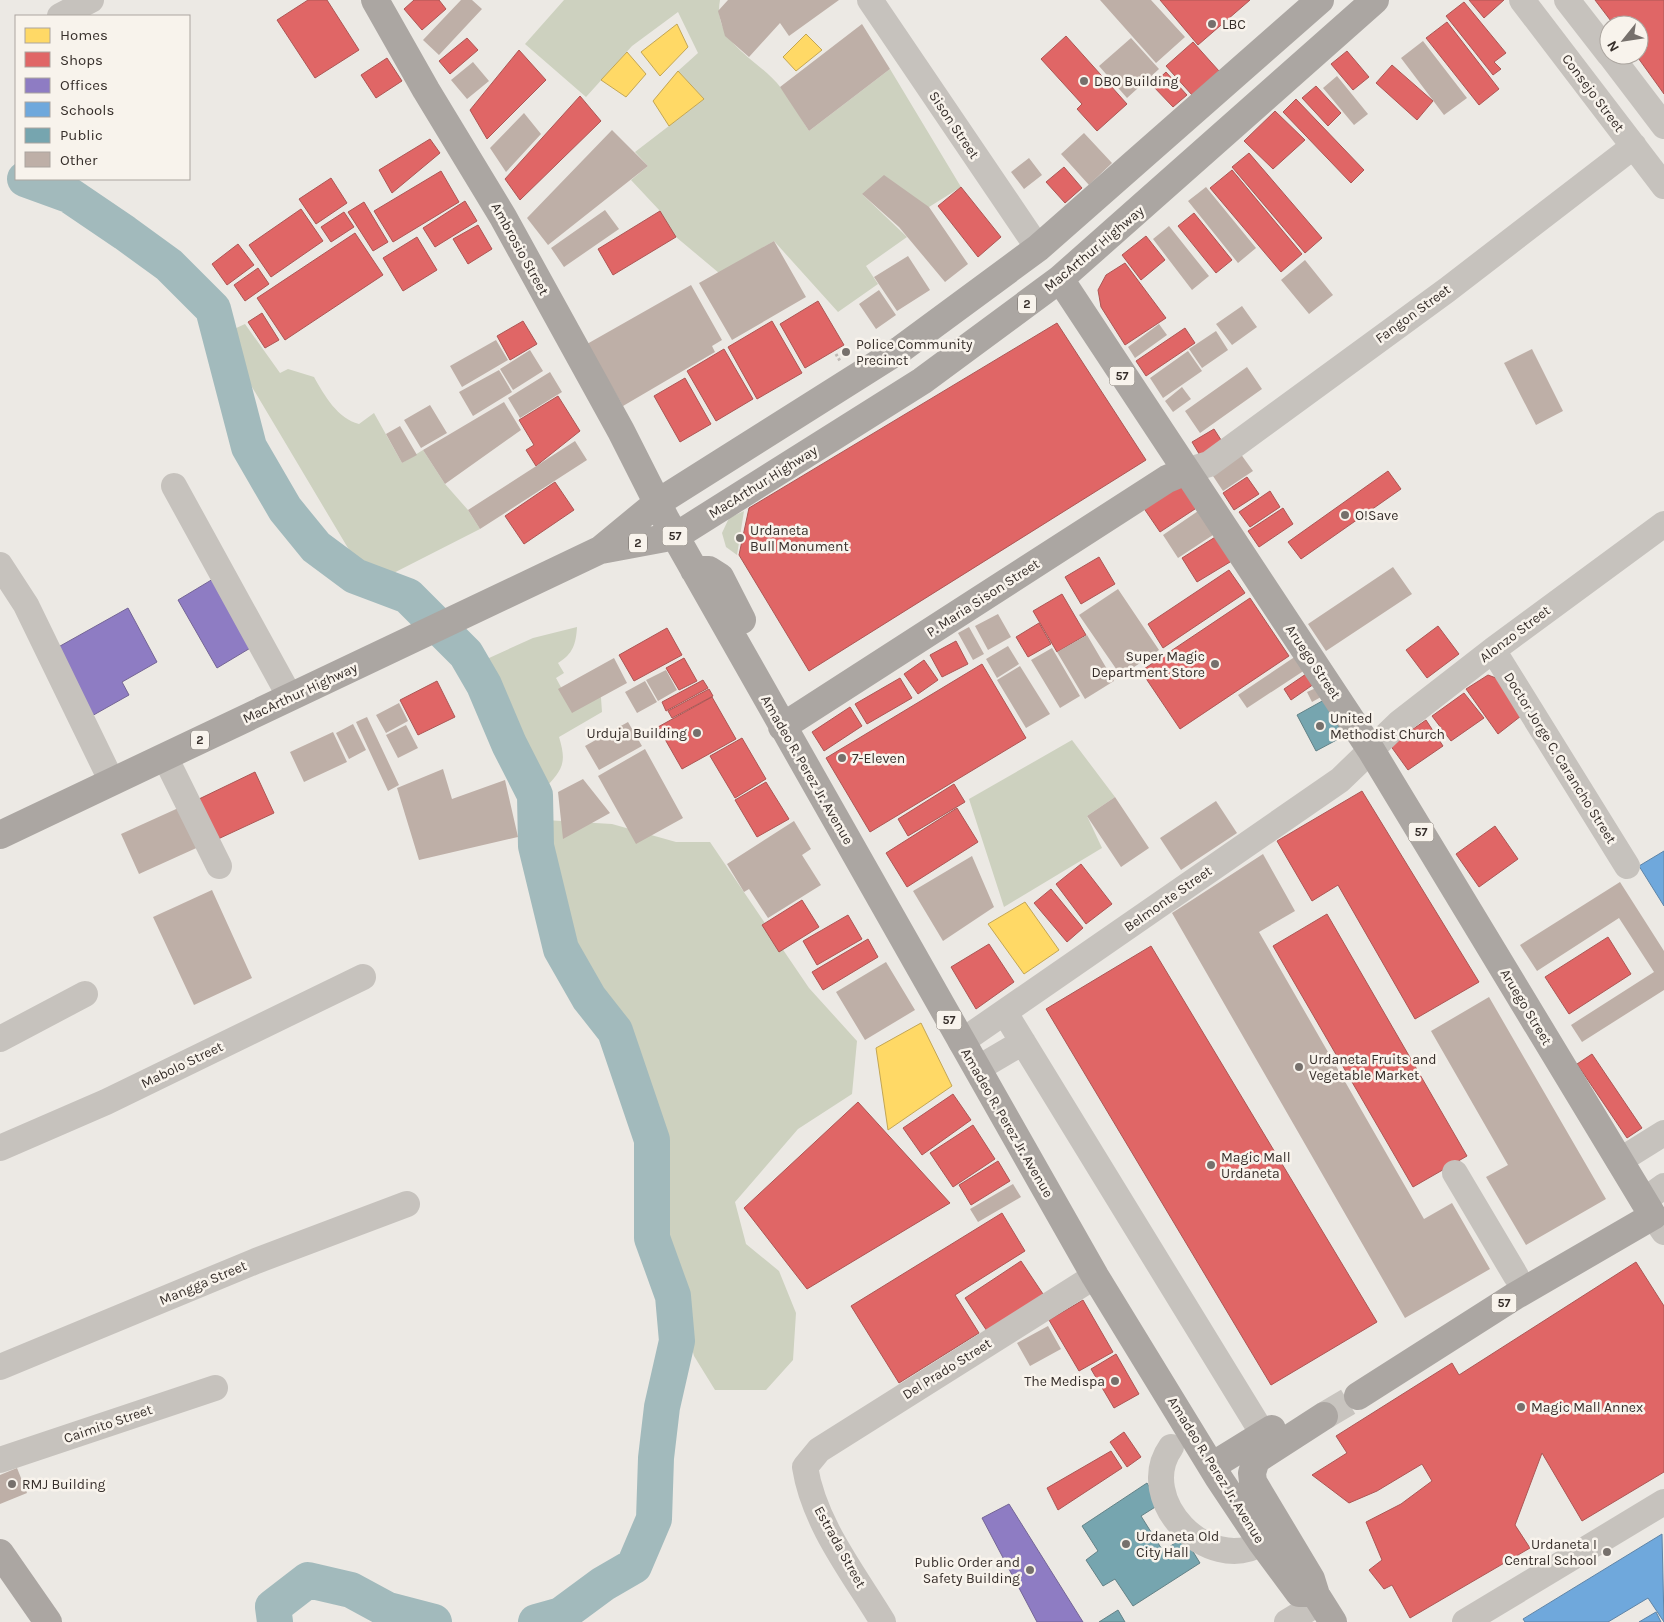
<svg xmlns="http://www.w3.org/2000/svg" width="1664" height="1622" viewBox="0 0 1664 1622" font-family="Karla,sans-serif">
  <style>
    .green { fill: #cdd1bf }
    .homes { fill: #ffd966; stroke: #c3a654 }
    .shops { fill: #e06666; stroke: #ad5654 }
    .offices { fill: #8e7cc3; stroke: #746595 }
    .schools { fill: #6fa8dc; stroke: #5e84a7 }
    .public { fill: #76a5af; stroke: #638287 }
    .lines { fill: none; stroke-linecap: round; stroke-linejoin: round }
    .river { stroke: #a2babc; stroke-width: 36 }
    .building { fill: #beafa7 }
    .major-tunnel { stroke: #c8c4bf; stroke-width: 28; stroke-dasharray: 28 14; stroke-linecap: butt }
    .path { stroke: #bfbab5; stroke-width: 3; stroke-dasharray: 2.5 2.5; stroke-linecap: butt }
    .minor { stroke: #c6c2bd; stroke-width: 26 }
    .major { stroke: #aba6a2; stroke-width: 28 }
    .poi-dot { fill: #76706c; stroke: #f8f3ec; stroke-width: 2 }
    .labels { text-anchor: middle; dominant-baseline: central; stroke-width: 5; stroke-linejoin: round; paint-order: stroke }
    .shield { fill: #f8f3ec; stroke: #716a65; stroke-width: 1 }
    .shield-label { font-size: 12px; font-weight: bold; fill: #372f2b }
    .poi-label { font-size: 14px; fill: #372f2b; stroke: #f8f3ec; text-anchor: start }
    .street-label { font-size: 14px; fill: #372f2b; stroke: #f8f3ec }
  </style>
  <rect width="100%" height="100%" fill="#ece9e4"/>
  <path class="green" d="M564,0h156c-8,43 39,59 61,88 11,14 19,29 28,43l81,-62 71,118 -32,20 -67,-13 45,43 -41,29 12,18 -40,28 -64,-71 -55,32 -43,-36 -16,-26 -29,-31 17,-14 -13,-14 69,-53 -26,-28 20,-18 -20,-41 -46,34 -46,51 -61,-53z
    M245,324l35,49 8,-4 26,8c10,18 24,42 45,47l15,-11 28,50 21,-13 22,34 23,26 12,19 -110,56 -149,-250z
    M744,511l-7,44 -11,-8 -4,-14 7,-15z
    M577,627c-1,17 -4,27 -19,36l6,10 -8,5 13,24 28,-15 4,11 1,14 -43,25c9,29 2,33 -17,55l-64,-129 55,-25z
    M1072,740l43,57 -28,19 15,32 -98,59 -35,-108z
    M545,820l67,4 64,18h34l99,146 48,53 -5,53 -54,35 -63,73 11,42 33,27 17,42 -3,47 -27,30h-51l-21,-34 -36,-135 3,-63 -41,-126 -9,-16 -15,-14 -23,-40 -14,-40z"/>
  <path class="homes" d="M677,24l11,23 -28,29 -19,-24z
    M806,34l16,16 -26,21 -13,-14z
    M627,52l19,22 -20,23 -25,-17z
    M678,71l26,28 -35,27 -16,-25z
    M1025,902l34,48 -35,24 -36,-50z
    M921,1023l31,63 -64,44 -12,-82z"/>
  <path class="shops" d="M308,0h19l32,50 -44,28 -38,-58z
    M414,0h25l7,9 -24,21 -18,-21z
    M1160,0h90l-52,45z
    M1469,0h35l-20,18z
    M1595,0h69v94l-28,-39h3v-30h-25z
    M1464,2l42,51 -12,9 7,7 -8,6 -47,-59z
    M1447,22l52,67 -20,16 -53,-67z
    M1066,36l61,68 -30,27 -20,-22 5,-5 -41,-45z
    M467,38l11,12 -28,24 -11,-13z
    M1193,42l26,29 -27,24 -26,-29z
    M519,50l27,30 -59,59 -17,-29z
    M1347,51l22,26 -16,13 -22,-26z
    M387,58l15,23 -26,17 -15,-23z
    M1392,65l41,36 -16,19 -41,-37z
    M1166,72l21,23 -14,12 -21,-22z
    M1316,86l25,27 -13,13 -26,-28z
    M580,96l21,25 -81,79 -15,-21z
    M1296,99l68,71 -13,13 -68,-71z
    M1275,111l30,29 -32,29 -29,-28z
    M430,139l10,14 -48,40 -13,-23z
    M1249,153l73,85 -17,15 -73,-86z
    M1064,167l18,21 -17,15 -19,-21z
    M1232,170l70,84 -21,18 -71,-84z
    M441,171l18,31 -66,40 -19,-31z
    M331,178l16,25 -31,21 -17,-25z
    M961,187l40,50 -23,20 -40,-51z
    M465,201l12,20 -42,26 -12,-19z
    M364,202l24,40 -15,9 -25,-39z
    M301,209l22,32 -52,36 -22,-32z
    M660,211l16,26 -63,38 -15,-26z
    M344,212l10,15 -23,15 -10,-15z
    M1194,213l38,47 -16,13 -38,-47z
    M478,225l14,24 -24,15 -15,-25z
    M355,233l28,42 -98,65 -28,-42z
    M1146,236l19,24 -24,20 -19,-25z
    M417,237l20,33 -34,21 -20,-33z
    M238,244l16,21 -27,20 -15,-21z
    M1125,263l41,55 -41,27 -24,-38 -3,-17 8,-15z
    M258,268l11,16 -24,17 -11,-16z
    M818,301l26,44 -39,23 -25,-44z
    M262,313l17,27 -14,8 -17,-26z
    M523,321l14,23 -27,16 -13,-24z
    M772,321l30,52 -45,26 -29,-52z
    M1057,323l89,137 -337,211 -70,-116 10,-47z
    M1185,328l10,15 -49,33 -10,-15z
    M724,349l29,50 -37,22 -29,-50z
    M685,378l26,46 -31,18 -26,-46z
    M558,396l22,35 -44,35 -10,-16 8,-5 -15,-25z
    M1214,429l9,14 -22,14 -9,-15z
    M1388,471l13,18 -100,70 -13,-17z
    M1247,477l12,17 -25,16 -11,-17z
    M555,482l19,28 -50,34 -19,-28z
    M1181,482l17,25 -38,25 -17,-25z
    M1270,491l10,16 -30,20 -11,-15z
    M1283,508l10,16 -34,23 -11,-16z
    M1220,534l15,25 -38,23 -15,-24z
    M1099,557l16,27 -34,20 -16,-27z
    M1229,570l16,23 -82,55 -15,-24z
    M1062,594l24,41 -29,17 -24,-41z
    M1250,598l39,58 -109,73 -39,-58z
    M1039,623l12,21 -23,13 -12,-20z
    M1438,626l21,28 -32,24 -21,-28z
    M667,628l15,27 -48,26 -15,-26z
    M956,641l12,23 -26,13 -12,-22z
    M684,658l13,23 -18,9 -13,-22z
    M924,660l14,20 -20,14 -14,-20z
    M982,664l44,74 -156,94 -44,-74z
    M1306,674l8,10 -23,16 -7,-11z
    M1488,675l8,3 25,38 -23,18 -32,-45z
    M900,678l12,20 -45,26 -12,-20z
    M703,680l5,8 -42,23 -4,-9z
    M437,681l18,36 -37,18 -18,-35z
    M709,689l4,7 -41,22 -4,-7z
    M1464,693l20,25 -33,23 -19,-25z
    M712,697l24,42 -54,30 -24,-42z
    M850,707l12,19 -38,25 -12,-19z
    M1426,720l17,26 -35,24 -18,-25z
    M742,738l24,41 -31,19 -25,-42z
    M255,772l19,41 -56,26 -19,-40z
    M766,782l23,37 -32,18 -22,-37z
    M954,784l11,18 -57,34 -10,-17z
    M1362,791l117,191 -64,37 -77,-134 -26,16 -35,-60z
    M957,808l21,34 -71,45 -21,-34z
    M1495,826l23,33 -39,28 -23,-33z
    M1081,864l31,40 -26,20 -30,-40z
    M1051,889l32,39 -16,14 -33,-39z
    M802,900l17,27 -40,25 -17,-27z
    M1327,914l140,242 -54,31 -140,-241z
    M848,915l14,24 -45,26 -14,-24z
    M1608,937l23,37 -62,40 -24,-37z
    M868,939l10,18 -55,33 -11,-18z
    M989,944l25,38 -38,27 -25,-42z
    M1151,946l226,376 -106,63 -225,-376z
    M1592,1054l50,74 -15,10 -50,-74z
    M953,1094l18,26 -49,35 -19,-27z
    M858,1102l92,101 -143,86 -63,-81z
    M973,1125l22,34 -42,28 -23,-34z
    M998,1161l12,20 -39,24 -12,-20z
    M1002,1213l23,38 -70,44 24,38 -80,50 -48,-77z
    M1021,1261l24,36 -56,37 -24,-36z
    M1636,1262l28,44v166l-82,49 -40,-68 -27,72 15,23 -120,70 -18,-33 -8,4 -15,-19 13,-10 -16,-38 35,-18 31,-23 -10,-17 -45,27 -28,12 -37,-28 35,-22 -11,-17 116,-73 7,12z
    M1083,1300l30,52 -34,19 -30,-51z
    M1116,1354l23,40 -25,14 -23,-39z
    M1124,1432l17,25 -14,10 -17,-25z
    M1111,1451l11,17 -64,42 -11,-22z"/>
  <path class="offices" d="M213,579l39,68 -35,21 -39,-68z
    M128,608l29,54 -35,20 7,13 -39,22 -37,-67z
    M1009,1504l74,118h-46l-55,-104z"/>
  <path class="schools" d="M1664,851v55l-25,-40z
    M1662,1534l2,88 -16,-24 -40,24h-83l-2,-3z
    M1656,1612l5,10h-22z"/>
  <path class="public" d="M1324,700l20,36 -28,15 -19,-36z
    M1147,1483l13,21 -19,12 22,35 21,-14 16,26 -67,43 -18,-27 -12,7 -17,-26 12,-9 -16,-25z
    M1118,1610l7,12h-26z"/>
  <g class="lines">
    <path class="river" d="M25,179l44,16 56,38 44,32 44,44 36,138 36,62 31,38 39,29 53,20 58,58 18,31 25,59 26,51 1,51 25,103 28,49 26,33 37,109v98l21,58 4,45 -15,66 -6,51 -2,61 -20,47 -31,18 -42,31 -25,7
      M275,1622l-2,-15 35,-27 43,10 37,20 46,12"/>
  </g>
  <path class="building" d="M461,0h11l10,9 -43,46 -16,-15z
    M728,0h111l-50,36 -9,-13 -31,34 -24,-21 -7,-25z
    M1100,0h51l34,37 -29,26z
    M862,24l28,45 -81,62 -29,-44z
    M1131,38l28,31 -32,29 -28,-32z
    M1423,41l44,57 -23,17 -43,-57z
    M473,62l16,19 -22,18 -16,-19z
    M1337,76l31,38 -14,11 -31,-37z
    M524,113l17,21 -35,38 -16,-24z
    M612,130l36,36 -100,79 -21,-27z
    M1084,133l28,30 -23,22 -28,-31z
    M1029,158l13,17 -18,14 -13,-17z
    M884,175l45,32 39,57 -23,18 -46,-55 -37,-33z
    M1206,187l50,61 -18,15 -50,-62z
    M605,210l14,19 -55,38 -13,-19z
    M1169,226l40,50 -17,14 -39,-51z
    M774,241l32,56 -74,43 -33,-57z
    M908,256l22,34 -33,21 -23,-34z
    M1305,260l28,35 -24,19 -28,-34z
    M691,285l31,55 -10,6 3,6 -92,54 -36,-62z
    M879,290l17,25 -20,14 -17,-25z
    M1242,306l15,21 -25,18 -16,-21z
    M1159,324l8,11 -32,23 -7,-11z
    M1216,331l12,19 -26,18 -13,-19z
    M496,340l12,20 -46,27 -12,-21z
    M1532,349l31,62 -27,14 -32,-62z
    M530,350l13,21 -30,19 -13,-21z
    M1188,351l14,20 -39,27 -13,-20z
    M1247,367l15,22 -62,44 -15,-22z
    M499,370l13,22 -39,24 -14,-24z
    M550,372l12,20 -42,26 -12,-20z
    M1182,387l9,12 -18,13 -8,-11z
    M504,402l17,28 -76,54 -22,-34z
    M430,405l17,28 -26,15 -17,-28z
    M400,426l17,29 -15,8 -16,-29z
    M575,441l12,19 -107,69 -12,-19z
    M1240,453l13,18 -30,20 -12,-18z
    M1201,509l15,24 -38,25 -15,-23z
    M1393,567l19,27 -86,57 -18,-27z
    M1118,589l41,61 -38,26 -42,-61z
    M998,614l13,23 -23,13 -13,-24z
    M969,627l15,27 -11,6 -15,-27z
    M1087,635l27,46 -29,18 -28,-47z
    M1008,646l11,18 -22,14 -11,-19z
    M1052,648l28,48 -20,12 -29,-48z
    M1296,656l9,14 -58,38 -9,-13z
    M614,658l13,25 -55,30 -14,-24z
    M1020,666l30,48 -24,14 -29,-48z
    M666,670l11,20 -19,11 -12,-21z
    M645,681l12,21 -20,11 -12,-21z
    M1316,688l5,9 -9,5 -5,-10z
    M399,703l9,18 -22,12 -10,-18z
    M367,717l32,68 -11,6 -32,-69z
    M628,722l14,24 -43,24 -14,-24z
    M353,724l13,26 -17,9 -13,-26z
    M406,725l12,23 -20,10 -12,-23z
    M333,732l14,30 -43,20 -14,-30z
    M645,749l38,69 -47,26 -38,-68z
    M443,769l9,30 53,-19 13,57 -99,23 -22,-72z
    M583,779l27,34 -47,26 -5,-47z
    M1115,797l34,51 -28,19 -34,-51z
    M1216,801l21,32 -56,37 -21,-32z
    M185,805l18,40 -64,29 -18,-40z
    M794,821l17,28 -9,6 19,30 -53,33 -19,-29 -5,3 -17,-28z
    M1263,854l32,57 -36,21 165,287 28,-16 38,66 -85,49 -233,-405z
    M972,856l22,51 -51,34 -30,-50z
    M1620,882l44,69v39l-82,52 -11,-17 83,-53 -35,-54 -82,53 -17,-26z
    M212,890l40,88 -58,27 -41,-88z
    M886,962l29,48 -50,30 -29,-48z
    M1489,997l117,202 -80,46 -40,-68 22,-12 -77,-134z
    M1013,1184l8,13 -43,25 -8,-13z
    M1048,1326l13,23 -31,17 -13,-23z
    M17,1468l10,25 -27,11v-29z"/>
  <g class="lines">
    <path class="major-tunnel" d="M1324,1416l34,-20"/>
    <path class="path" d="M836,354l4,7"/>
    <path class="minor" d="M870,0l168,248
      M1522,0l142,186
      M1567,0l42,54
      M60,16l31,-16
      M1610,55l54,71
      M1186,471l23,-7 238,-174 187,-144
      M174,486l116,211
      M0,565l26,40 86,177
      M1493,650l134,216
      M165,757l54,109
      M1005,1013l258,421
      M0,1039l85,-45
      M961,1042l379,-262 59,-57 94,-73 171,-126
      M977,1069l46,-27
      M0,1148l106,-46 257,-125
      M1619,1161l45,-28
      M1455,1173l61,103
      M1643,1201l21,-15
      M1653,1216l11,16
      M0,1367l256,-106 151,-57
      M1171,1447c-37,52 37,129 91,96
      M0,1460l215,-72
      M883,1622c-29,-48 -69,-98 -78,-155l14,-17 276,-174
      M1287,1622l33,-20
      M1465,1622l199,-120"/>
    <path class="major" d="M375,0l51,90 77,127 118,214 45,89 429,756 123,201 44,66 37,50 16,-1
      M1060,279l311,471 282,466 -138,80 -157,100
      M601,550l75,-14 246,-155 138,-102 315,-279
      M694,570h15l11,7 22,43
      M782,727l385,-248 19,-8
      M0,835l600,-285 57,-47 244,-154 137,-101 282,-248
      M1324,1416l-68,44 -4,13 1,9 58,97 5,16 17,27
      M1212,1466l60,-37
      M0,1553l48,69"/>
  </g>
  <g class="poi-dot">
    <circle cx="1212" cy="24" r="5"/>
    <circle cx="1084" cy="81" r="5"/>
    <circle cx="846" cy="352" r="5"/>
    <circle cx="1345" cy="515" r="5"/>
    <circle cx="740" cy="538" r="5"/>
    <circle cx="1215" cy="664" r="5"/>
    <circle cx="1320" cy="726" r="5"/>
    <circle cx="697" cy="733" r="5"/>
    <circle cx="842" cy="758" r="5"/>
    <circle cx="1299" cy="1067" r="5"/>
    <circle cx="1211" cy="1165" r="5"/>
    <circle cx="1115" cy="1381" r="5"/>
    <circle cx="1521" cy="1407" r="5"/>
    <circle cx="12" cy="1484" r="5"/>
    <circle cx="1126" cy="1544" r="5"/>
    <circle cx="1607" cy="1552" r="5"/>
    <circle cx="1030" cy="1570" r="5"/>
  </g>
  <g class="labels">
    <g class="shield">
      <rect x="1018" y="294.5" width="18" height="19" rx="4"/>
      <rect x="1109.5" y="366.5" width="25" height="19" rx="4"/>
      <rect x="662.5" y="526.5" width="25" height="19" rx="4"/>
      <rect x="629" y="533.5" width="18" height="19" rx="4"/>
      <rect x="191" y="730.5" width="18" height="19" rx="4"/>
      <rect x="1408.5" y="822.5" width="25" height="19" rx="4"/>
      <rect x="936.5" y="1010.5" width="25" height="19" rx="4"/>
      <rect x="1491.5" y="1293.5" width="25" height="19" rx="4"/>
    </g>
    <g class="shield-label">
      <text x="1027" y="304">2</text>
      <text x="1122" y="376">57</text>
      <text x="675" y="536">57</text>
      <text x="638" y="543">2</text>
      <text x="200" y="740">2</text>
      <text x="1421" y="832">57</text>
      <text x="949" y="1020">57</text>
      <text x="1504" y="1303">57</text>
    </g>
    <g class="poi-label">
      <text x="1222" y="24">LBC</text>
      <text x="1094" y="81">DBO Building</text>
      <text x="856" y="344">Police Community<tspan x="856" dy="16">Precinct</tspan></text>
      <text x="1355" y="515">O!Save</text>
      <text x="750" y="530">Urdaneta<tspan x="750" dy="16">Bull Monument</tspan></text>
      <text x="1205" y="656" text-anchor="end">Super Magic<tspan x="1205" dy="16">Department Store</tspan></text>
      <text x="1330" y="718">United<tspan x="1330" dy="16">Methodist Church</tspan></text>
      <text x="687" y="733" text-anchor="end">Urduja Building</text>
      <text x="852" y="758">7-Eleven</text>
      <text x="1309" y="1059">Urdaneta Fruits and<tspan x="1309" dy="16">Vegetable Market</tspan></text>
      <text x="1221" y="1157">Magic Mall<tspan x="1221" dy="16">Urdaneta</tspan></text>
      <text x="1105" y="1381" text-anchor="end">The Medispa</text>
      <text x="1531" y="1407">Magic Mall Annex</text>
      <text x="22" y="1484">RMJ Building</text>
      <text x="1136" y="1536">Urdaneta Old<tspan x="1136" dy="16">City Hall</tspan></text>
      <text x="1597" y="1544" text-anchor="end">Urdaneta I<tspan x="1597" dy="16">Central School</tspan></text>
      <text x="1020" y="1562" text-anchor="end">Public Order and<tspan x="1020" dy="16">Safety Building</tspan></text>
    </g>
    <g class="street-label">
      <text transform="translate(1593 93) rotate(53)">Consejo Street</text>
      <text transform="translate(954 125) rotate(56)">Sison Street</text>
      <text transform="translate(520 249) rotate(61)">Ambrosio Street</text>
      <text transform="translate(1094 249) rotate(-40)">MacArthur Highway</text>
      <text transform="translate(1413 314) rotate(-36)">Fangon Street</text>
      <text transform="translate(763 482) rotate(-32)">MacArthur Highway</text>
      <text transform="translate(983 598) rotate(-33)">P. Maria Sison Street</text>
      <text transform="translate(1515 634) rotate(-37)">Alonzo Street</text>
      <text transform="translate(1313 662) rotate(56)">Aruego Street</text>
      <text transform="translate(300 693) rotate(-25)">MacArthur Highway</text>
      <text transform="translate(1560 758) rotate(58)">Doctor Jorge C. Carancho Street</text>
      <text transform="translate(807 770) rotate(60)">Amadeo R. Perez Jr. Avenue</text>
      <text transform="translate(1168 899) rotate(-35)">Belmonte Street</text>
      <text transform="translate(1526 1007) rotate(59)">Aruego Street</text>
      <text transform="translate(182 1065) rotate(-26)">Mabolo Street</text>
      <text transform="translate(1007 1123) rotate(60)">Amadeo R. Perez Jr. Avenue</text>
      <text transform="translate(203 1283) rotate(-23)">Mangga Street</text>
      <text transform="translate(947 1369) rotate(-32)">Del Prado Street</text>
      <text transform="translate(108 1424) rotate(-19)">Caimito Street</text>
      <text transform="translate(1216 1470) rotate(58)">Amadeo R. Perez Jr. Avenue</text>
      <text transform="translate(840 1547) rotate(61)">Estrada Street</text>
    </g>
  </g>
  <rect x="15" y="15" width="175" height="165" fill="#f8f3ec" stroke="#aba59f"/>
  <rect x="25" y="28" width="25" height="15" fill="#ffd966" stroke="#aba59f"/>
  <text x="60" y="40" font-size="15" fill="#372f2b">Homes</text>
  <rect x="25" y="52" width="25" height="15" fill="#e06666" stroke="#aba59f"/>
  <text x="60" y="65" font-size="15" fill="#372f2b">Shops</text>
  <rect x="25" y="78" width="25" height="15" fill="#8e7cc3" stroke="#aba59f"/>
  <text x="60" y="90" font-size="15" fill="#372f2b">Offices</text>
  <rect x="25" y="102" width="25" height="15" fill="#6fa8dc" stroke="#aba59f"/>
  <text x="60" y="115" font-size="15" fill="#372f2b">Schools</text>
  <rect x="25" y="128" width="25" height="15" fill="#76a5af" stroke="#aba59f"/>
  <text x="60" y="140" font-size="15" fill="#372f2b">Public</text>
  <rect x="25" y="152" width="25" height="15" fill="#beafa7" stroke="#aba59f"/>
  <text x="60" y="165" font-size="15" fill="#372f2b">Other</text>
  <g transform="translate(1624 40) rotate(240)"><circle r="24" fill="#f8f3ec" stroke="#aba59f"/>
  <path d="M0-4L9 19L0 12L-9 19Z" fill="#76706c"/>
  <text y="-8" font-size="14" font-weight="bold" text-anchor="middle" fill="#372f2b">N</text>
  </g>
</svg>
